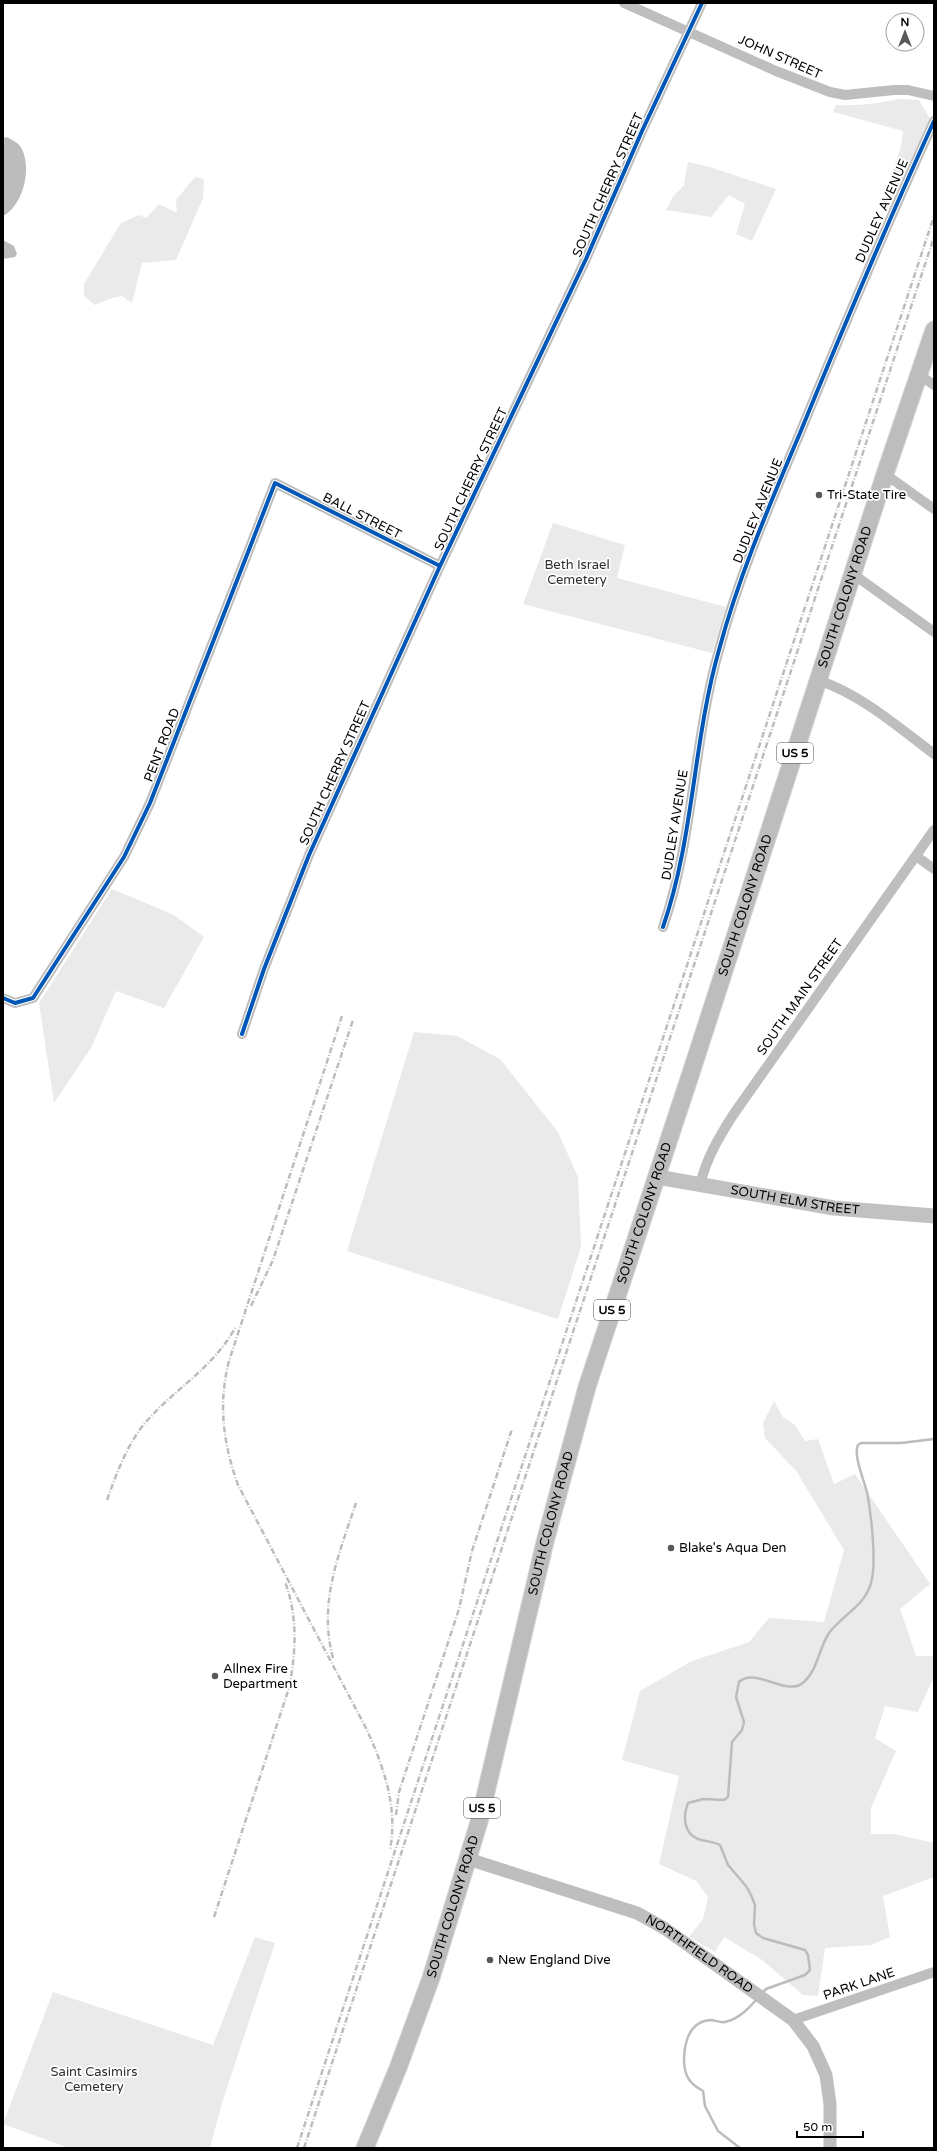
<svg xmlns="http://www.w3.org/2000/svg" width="937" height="2151" viewBox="0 0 937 2151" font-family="'Varela Round',sans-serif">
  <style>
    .green { fill: #eaeaea }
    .water { fill: #bcbcbc }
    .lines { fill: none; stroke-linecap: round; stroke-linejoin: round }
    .stream { stroke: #bcbcbc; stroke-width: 2.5 }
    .primary-casing { stroke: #dbdbdb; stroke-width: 19 }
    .minor { stroke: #bebebe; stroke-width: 10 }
    .tertiary { stroke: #bebebe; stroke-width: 13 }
    .secondary { stroke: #c1c1c1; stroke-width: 15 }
    .primary { stroke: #bdbdbd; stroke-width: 17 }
    .rail { stroke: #bdbdbd; stroke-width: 2.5; stroke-dasharray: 6 2 1 2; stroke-linecap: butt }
    .cycleway-casing { stroke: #fff; stroke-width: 6 }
    .cycleway { stroke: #0057b8; stroke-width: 4 }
    .poi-dot { fill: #595959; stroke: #fff; stroke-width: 1.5 }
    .labels { text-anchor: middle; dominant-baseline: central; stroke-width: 3.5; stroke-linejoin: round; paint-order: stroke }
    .shield { fill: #fff; stroke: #4c4c4c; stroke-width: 1 }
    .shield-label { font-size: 12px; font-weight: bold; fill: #000 }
    .street-label { font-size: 13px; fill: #000; stroke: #fff }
    .poi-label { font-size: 13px; fill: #000; stroke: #fff; text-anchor: start }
    .park-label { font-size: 13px; fill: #2f2f2f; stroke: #fff }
  </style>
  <rect width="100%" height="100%" fill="#fff"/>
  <path class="green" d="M898,99l21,1 11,19 -39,82 -4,-2 4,-23 10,-29 2,-16 -70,-19 3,-7c22,1 41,-1 62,-6z
    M688,162l22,5 66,22 -24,52 -16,-7 9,-30 -16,-9 -18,22 -45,-7 6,-12 12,-13z
    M195,177l9,2 -1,19 -27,62 -34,3 -10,40 -10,-7 -10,2 -17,7 -11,-9v-12l37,-61 18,-8 7,3 13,-14 18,9 -1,-13z
    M553,523l72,22 -8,33 109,29 -14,46 -189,-49z
    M112,889l62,26 30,22 -40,71 -48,-17 -25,57 -37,55 -15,-100z
    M414,1032l43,4 43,23 58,73 20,45 3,70 -23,72 -211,-68z
    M774,1401l9,16 12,8 10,16 13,-2 16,45 21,-10 75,110 -30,25 16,47h18v20l-16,36 -33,-6 -10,32 21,13 -25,57v26h23l40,9v34l-51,19 7,41 -19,8 -46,3 -7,48 -15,-1 -41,-35 -38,-23 -9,15 -26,-15 14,-18 5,-22 -12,-16 -37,-17 20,-88 -57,-16 18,-69 52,-30 57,-19 20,-24 55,4 20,-72 -47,-78 -32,-34 -2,-15z
    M255,1937l20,6 -53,160 -12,45h-141l-66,-24 50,-132 160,53z"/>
  <path class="water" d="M7,137c5,3 10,5 13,9 13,19 4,59 -17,70v-78z
    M3,240l11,6 3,8 -2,3 -12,2z"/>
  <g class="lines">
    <path class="stream" d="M762,1993l4,-4 39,-14 5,-5 -2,-15 -3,-5 -42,-12 -7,-5 -2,-9 1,-19 -4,-10 -5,-9 -18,-21 -8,-20c-7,-4 -14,-3 -22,-6 -15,-6 -15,-24 -10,-36l15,-4 21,1 4,-3 4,-55 10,-12 2,-8 -8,-25 3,-15c16,-16 48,16 65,0 14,-13 15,-34 25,-49 13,-18 36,-27 42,-50 6,-20 0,-70 -4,-91 -3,-11 -14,-38 -9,-47l3,-2h40l33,-4
      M740,2148l-22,-17 -13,-25 -2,-15c-13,-7 -18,-14 -19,-29 0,-17 4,-40 26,-42 5,0 10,3 15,2 14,-3 24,-14 32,-23"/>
    <g class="primary-casing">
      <g id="primary">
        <path id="s3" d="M365,2148l33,-80 33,-90 48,-156 66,-280 42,-155 102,-308 196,-605 49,-144"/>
      </g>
    </g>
    <path class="minor" d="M624,3l152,68 54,21 15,3 49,-5h14l26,6
      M918,374l16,11
      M885,474l49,35
      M853,574l81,58
      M818,680c44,15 80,47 116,74
      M916,856l18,13
      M663,927c31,-89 30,-186 56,-277 20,-75 51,-146 81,-217 43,-105 87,-209 134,-312
      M3,998l12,5 18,-5 91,-141 26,-54 125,-320 165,83
      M242,1034l22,-65 45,-114 131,-289 146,-307 56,-128 60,-128
      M700,1185c6,-26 19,-48 33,-70l201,-285
      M793,2020l141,-48"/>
    <path class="tertiary" id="s1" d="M468,1859l169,54 27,15 129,92 20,26 13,29 4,29v44"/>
    <path class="secondary" id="s2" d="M657,1177l177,31 100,8"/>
    <use href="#primary" class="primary"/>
    <path class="rail" d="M342,1016l-113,345c-11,43 -6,82 9,124l129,245c17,38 31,77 23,120
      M251,1306l22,-46 80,-240
      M107,1500c9,-25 18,-50 34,-72 29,-37 73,-59 95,-102
      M333,1658c-15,-55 6,-104 23,-155
      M396,1815l3,-23 60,-183 13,-58 40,-122
      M214,1917l75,-229c7,-35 9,-72 -4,-106
      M297,2148l637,-1932
      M304,2148l630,-1911"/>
    <g class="cycleway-casing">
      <path id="cycleway" d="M663,927c31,-89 30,-186 56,-277 20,-75 51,-146 81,-217 43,-105 87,-209 134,-312
        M3,998l12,5 18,-5 91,-141 26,-54 125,-320 165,83
        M242,1034l22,-65 45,-114 131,-289 146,-307 56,-128 60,-128"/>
    </g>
    <use href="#cycleway" class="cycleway"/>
  </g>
  <g class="poi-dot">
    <circle cx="819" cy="495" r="4"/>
    <circle cx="671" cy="1548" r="4"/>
    <circle cx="215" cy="1676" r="4"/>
    <circle cx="490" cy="1960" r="4"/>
  </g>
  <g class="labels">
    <g class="shield">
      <rect x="777" y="743" width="36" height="20" rx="3"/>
      <rect x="594" y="1300" width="36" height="20" rx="3"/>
      <rect x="464" y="1798" width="36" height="20" rx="3"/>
    </g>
    <g class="shield-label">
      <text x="795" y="753">US 5</text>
      <text x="612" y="1310">US 5</text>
      <text x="482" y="1808">US 5</text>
    </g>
    <g class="street-label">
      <text transform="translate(780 57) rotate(24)">JOHN STREET</text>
      <text transform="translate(608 185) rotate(-66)">SOUTH CHERRY STREET</text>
      <text transform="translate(882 211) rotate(-66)">DUDLEY AVENUE</text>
      <text transform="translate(471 479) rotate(-65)">SOUTH CHERRY STREET</text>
      <text transform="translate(758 511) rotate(-68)">DUDLEY AVENUE</text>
      <text transform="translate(362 516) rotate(27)">BALL STREET</text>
      <text stroke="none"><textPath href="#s3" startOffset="1625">SOUTH COLONY ROAD</textPath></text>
      <text transform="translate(162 745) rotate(-69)">PENT ROAD</text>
      <text transform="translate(335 773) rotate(-66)">SOUTH CHERRY STREET</text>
      <text transform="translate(675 825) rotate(-81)">DUDLEY AVENUE</text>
      <text stroke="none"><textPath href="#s3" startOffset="1301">SOUTH COLONY ROAD</textPath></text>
      <text transform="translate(800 997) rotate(-55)">SOUTH MAIN STREET</text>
      <text stroke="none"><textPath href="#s2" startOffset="140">SOUTH ELM STREET</textPath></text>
      <text stroke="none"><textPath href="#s3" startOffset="977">SOUTH COLONY ROAD</textPath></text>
      <text stroke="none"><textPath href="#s3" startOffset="653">SOUTH COLONY ROAD</textPath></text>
      <text stroke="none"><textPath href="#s3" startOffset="257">SOUTH COLONY ROAD</textPath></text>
      <text stroke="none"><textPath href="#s1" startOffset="252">NORTHFIELD ROAD</textPath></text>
      <text transform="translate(859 1984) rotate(-19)">PARK LANE</text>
    </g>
    <g class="poi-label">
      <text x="827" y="495">Tri-State Tire</text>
      <text x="679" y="1548">Blake's Aqua Den</text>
      <text x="223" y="1669">Allnex Fire<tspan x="223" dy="15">Department</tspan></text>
      <text x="498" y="1960">New England Dive</text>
    </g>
    <g class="park-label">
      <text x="577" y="565">Beth Israel<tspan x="577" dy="15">Cemetery</tspan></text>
      <text x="94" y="2072">Saint Casimirs<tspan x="94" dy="15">Cemetery</tspan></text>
    </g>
  </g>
  <rect width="937" height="2151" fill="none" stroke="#000000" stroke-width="8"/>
  <g transform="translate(905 32)"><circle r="19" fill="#ffffff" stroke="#999999"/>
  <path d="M0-3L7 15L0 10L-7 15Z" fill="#595959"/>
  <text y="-6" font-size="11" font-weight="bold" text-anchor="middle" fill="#000000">N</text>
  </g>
  <path d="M797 2131v6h66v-6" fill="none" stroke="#000000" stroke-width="2"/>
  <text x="803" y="2131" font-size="12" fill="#000000" stroke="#ffffff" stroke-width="3" paint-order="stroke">50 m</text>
</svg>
